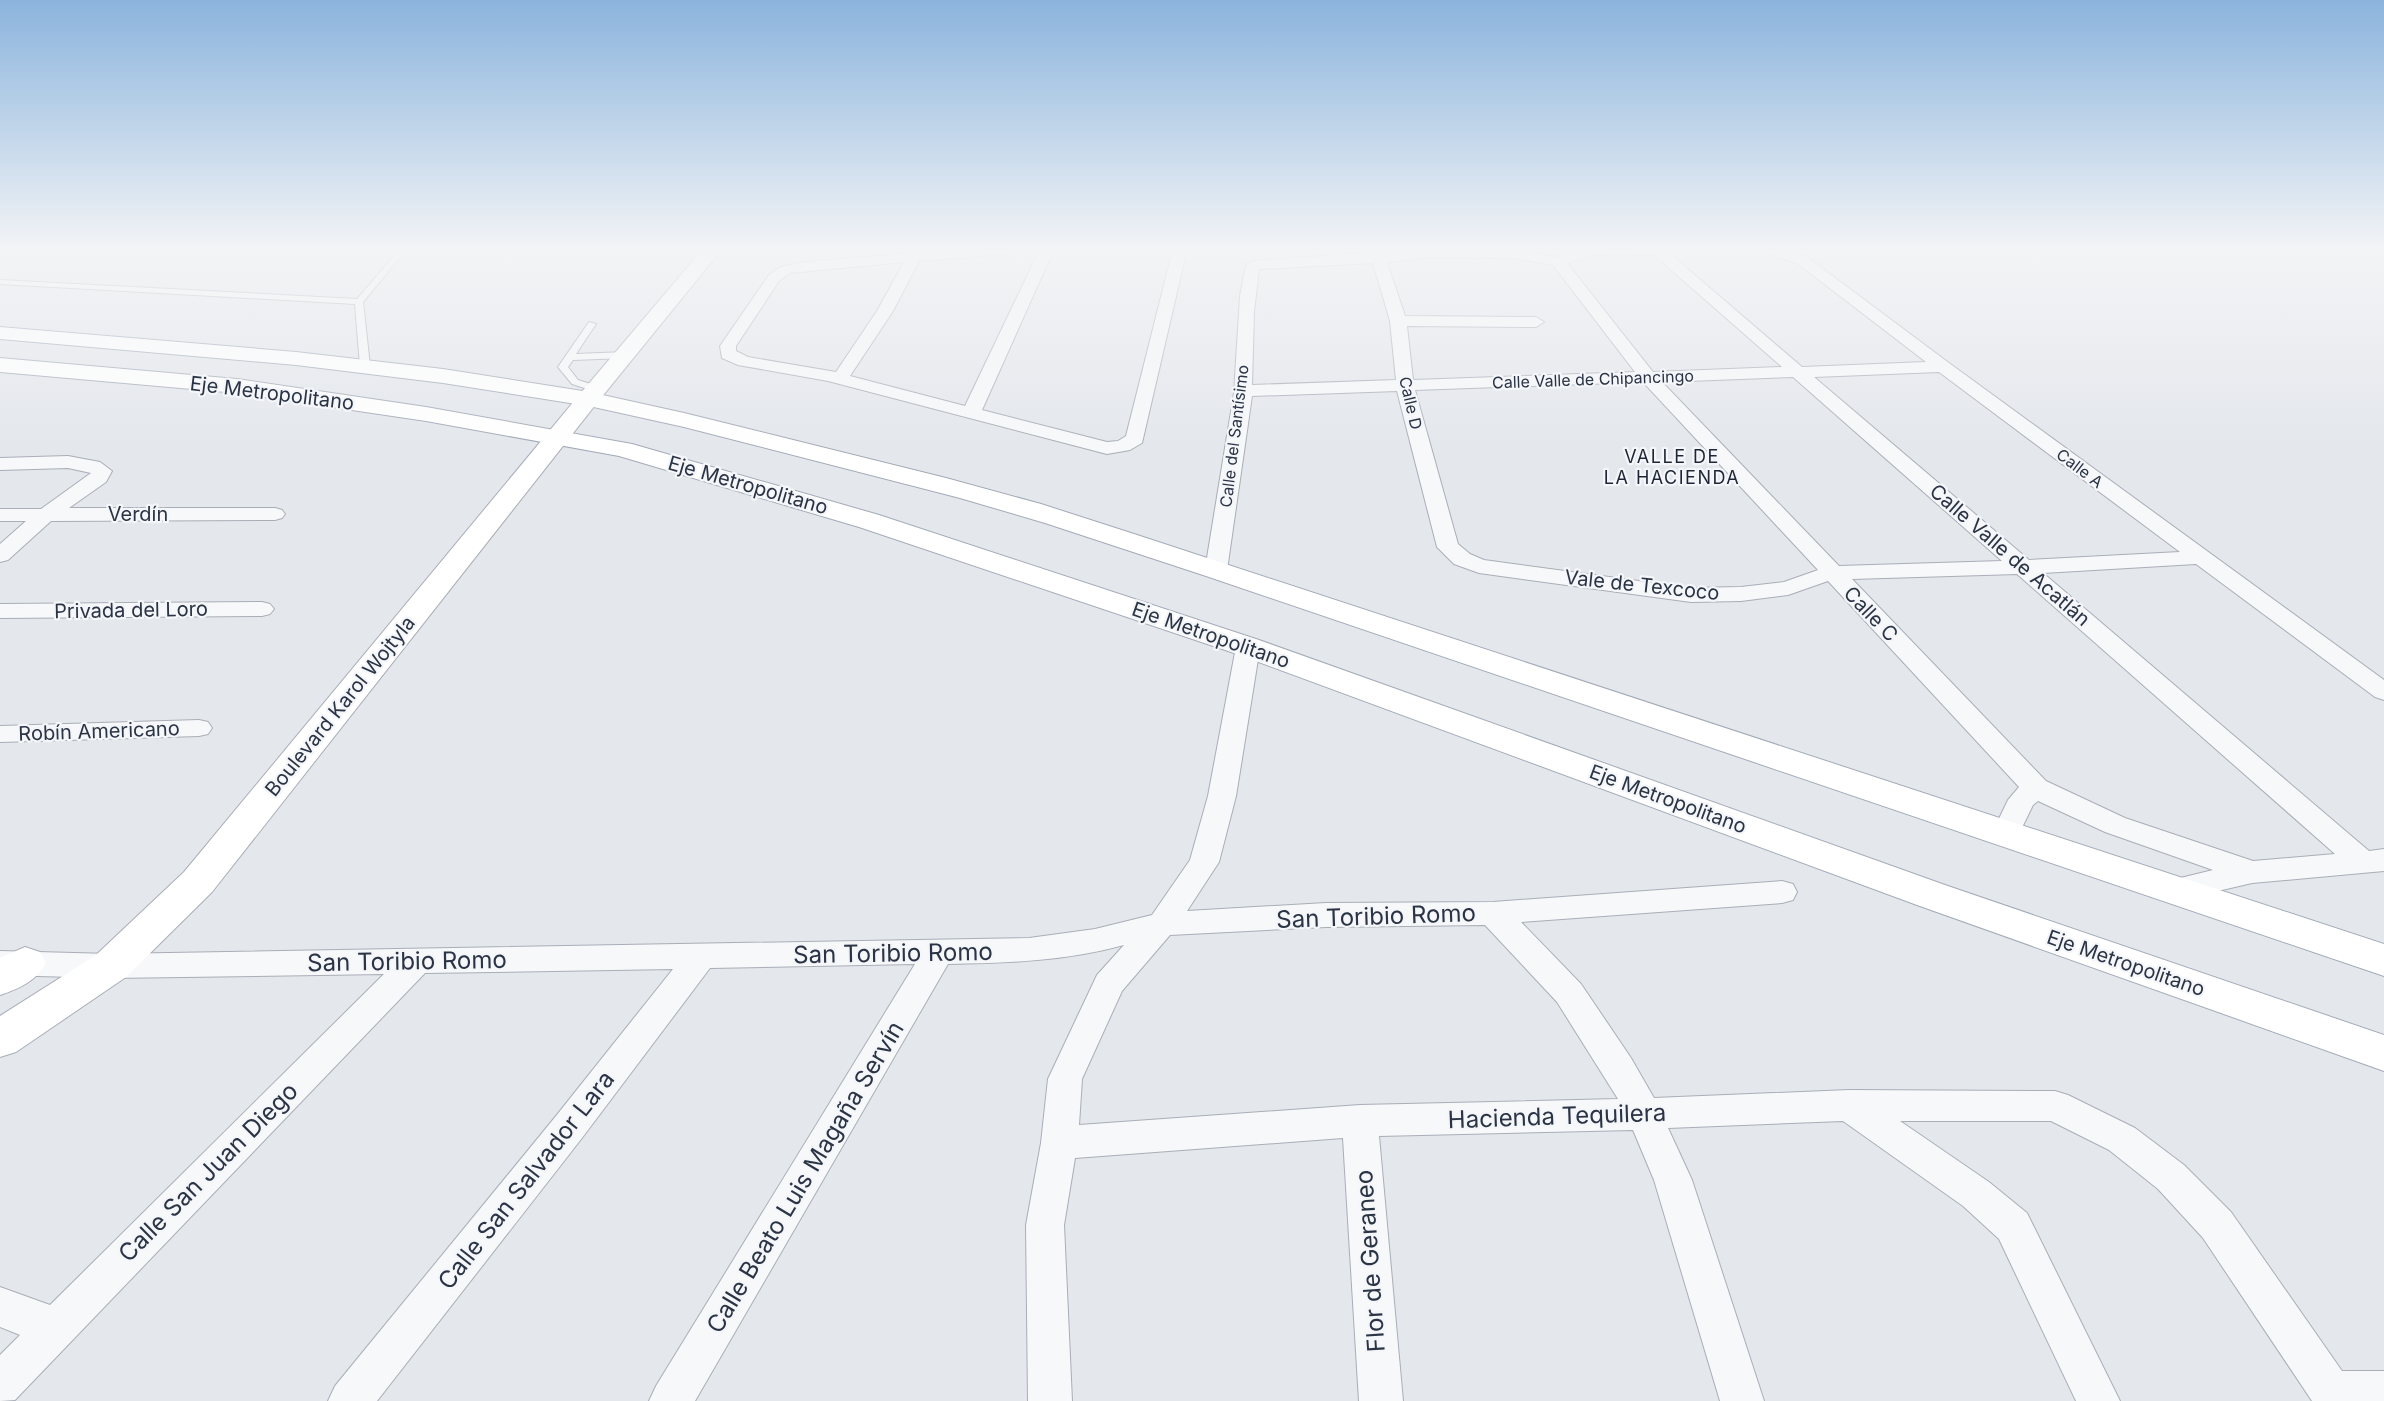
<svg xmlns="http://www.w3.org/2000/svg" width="2384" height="1401" viewBox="0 0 2384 1401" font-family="Inter,sans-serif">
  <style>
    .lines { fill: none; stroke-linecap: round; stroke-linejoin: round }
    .lane-casing { stroke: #a9aeb7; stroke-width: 2 }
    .street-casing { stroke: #a9aeb7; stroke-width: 2 }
    .secondary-casing { stroke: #a9aeb7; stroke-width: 2 }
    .primary-casing { stroke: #a3abb8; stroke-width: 2 }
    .lane { fill: #f7f8fa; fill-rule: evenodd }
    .street { fill: #f7f8fa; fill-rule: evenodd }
    .secondary { fill: #fff; fill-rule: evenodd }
    .primary { fill: #fff; fill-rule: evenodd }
    .labels { text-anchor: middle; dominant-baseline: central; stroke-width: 4.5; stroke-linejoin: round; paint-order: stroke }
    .far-street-label { font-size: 16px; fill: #2b3445; stroke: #f4f6f9 }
    .far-quarter-label { font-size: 18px; letter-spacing: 1.5px; fill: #1d2536; stroke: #f4f6f9 }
    .street-label { font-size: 20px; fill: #2b3445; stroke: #f4f6f9 }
    .near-street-label { font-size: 24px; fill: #2b3445; stroke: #f4f6f9 }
  </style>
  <rect width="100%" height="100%" fill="#e4e7ec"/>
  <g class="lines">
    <g class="lane-casing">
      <path id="lane" d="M400,249h7l-44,53 7,64 -5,3 -5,-3 -5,-62 -355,-20v-4l357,19z
        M589,322l7,2 -20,30 49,-2 4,3 -4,3 -52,2 -5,7 10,13 22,7 2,2 -5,3 -25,-8 -14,-17z"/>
    </g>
    <g class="street-casing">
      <path id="street" d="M905,249h14l1,3 39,-3h65l-7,4 -98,8 -26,50 -43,65 115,30 75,-157h14l-72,161 125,32 11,-1 8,-5 47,-187h14l-45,194 -12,7 -23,4 -279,-73 -90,-16 -16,-7 -2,-12 49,-71 11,-8 24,-5 102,-8zM904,262l-27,49 -41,61 -88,-15 -12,-6v-5l43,-65 11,-8z
        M1423,249l90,1 44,7 23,-8h96l-7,4 133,114 124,-5 -129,-99 -37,-11 -2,-3h23l26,8 142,106 435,317v20l-9,-3 -179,-133 -153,9 326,278 15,-2v22l-132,12 -77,18 -11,-3 -4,-8 4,-8 49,-12 -108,-38 -67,-31 -5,4 -17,35 -10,3 -10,-3 -4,-7 16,-33 11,-13 -191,-206 -40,14 -47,6 -50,1 -212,-29 -25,-9 -17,-17 -40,-156 -145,5 -25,174 -3,5 -8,2 -8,-2 -3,-5 29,-177 6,-97 6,-31 7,-4zM1653,254l129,113 -129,5 -86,-109 24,-8zM1430,257l83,1 40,7 82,107 -222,8 -6,-54 129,1 8,-5 -8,-5 -131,-1 -18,-54zM1373,263l17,58 6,59 -144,5 2,-73 5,-43zM1939,372l241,180 -151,8 -215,-183zM1793,377l209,184 -163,5 -177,-184zM1643,382l175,188 -34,12 -43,5 -50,1 -207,-28 -14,-6 -12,-10 -43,-154zM2017,574l318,280 -82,7 -128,-43 -79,-37 -194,-202z
        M68,456l32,6 12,9 -6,11 -37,26h206l7,2 3,4 -3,4 -7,2 -224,1 -43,39 -8,2v-18l26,-23h-26v-12h41l50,-36 -23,-5 -68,2v-12z
        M262,602l8,2 4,5 -4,5 -8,2 -262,2v-14z
        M1248,640l9,2 3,5 -24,149 -17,66 -32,49 139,-8 167,-1 289,-21 11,3 4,8 -4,8 -11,3 -261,19 60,62 50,74 23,40 195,-8 206,1 13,4 67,33 49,37 47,47 111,159h42v30h-72l-109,-163 -45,-49 -49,-39 -58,-29h-151l89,61 38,31 93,188h-44l-77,-162 -36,-33 -120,-85 -175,7 24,52 72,221h-44l-66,-221 -21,-50 -254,6 24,265h-44l-16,-263 -268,20 -11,67 8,176h-44l-2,-176 15,-82 7,-64 49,-104 27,-30c-58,16 -116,18 -176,19l-253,437h-46l7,-15 259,-422 -205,4 -128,170 -205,263h-49l7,-15 221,-270 117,-147 -248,4 -410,427 -15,1v-46l20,-20 -20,-8v-40l50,18 334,-331 -273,4 -111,-3v-24l111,3 918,-16 66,-9 57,-14 38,-55 18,-64 28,-149 3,-5zM1485,925l72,77 61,97 -258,6 -281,20 3,-46 40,-88 48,-56 156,-8z
        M199,720l9,2 4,6 -4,6 -9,2 -199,6v-16z"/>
    </g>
    <g class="secondary-casing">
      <path id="secondary" d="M703,249h19l-126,155 -384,488 -86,85 -110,75 -16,5v-41l96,-61 88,-83 396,-478z
        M25,947l15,5 6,11c-10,18 -27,26 -46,32v-37z"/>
    </g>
    <g class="primary-casing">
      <path id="primary" d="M0,327l296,25 147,17 146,23 95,21 262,65 95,26 93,30 1250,410v32l-1178,-400 -161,-53 -85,-25 -276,-71 -95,-21 -146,-23 -147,-18 -296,-26z
        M0,358l237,21 189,28 206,37 247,71 380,125 686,245 439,150v36l-467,-166 -680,-251 -378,-127 -240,-71 -193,-35 -189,-28 -237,-21z"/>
    </g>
    <use href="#lane" class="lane"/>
    <use href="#street" class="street"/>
    <use href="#secondary" class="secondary"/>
    <use href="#primary" class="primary"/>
  </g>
  <linearGradient id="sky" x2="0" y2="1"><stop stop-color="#8bb4dd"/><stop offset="0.56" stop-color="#f3f4f6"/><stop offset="1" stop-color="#f3f4f6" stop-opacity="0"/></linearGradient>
  <rect width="2384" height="446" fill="url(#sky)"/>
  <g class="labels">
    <g class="far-street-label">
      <text transform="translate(1593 379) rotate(-2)">Calle Valle de Chipancingo</text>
      <text transform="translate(1411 403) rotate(77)">Calle D</text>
      <text transform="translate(1234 436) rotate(-83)">Calle del Santísimo</text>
      <text transform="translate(2080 468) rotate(37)">Calle A</text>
    </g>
    <g class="far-quarter-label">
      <text x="1672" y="456">VALLE DE<tspan x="1672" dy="21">LA HACIENDA</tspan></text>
    </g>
    <g class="street-label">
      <text transform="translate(272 393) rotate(7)">Eje Metropolitano</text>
      <text transform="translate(748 485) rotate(16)">Eje Metropolitano</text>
      <text x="138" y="514">Verdín</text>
      <text transform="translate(2010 555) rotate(41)">Calle Valle de Acatlán</text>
      <text transform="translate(1642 585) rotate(6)">Vale de Texcoco</text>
      <text transform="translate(131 610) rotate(-1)">Privada del Loro</text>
      <text transform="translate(1871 614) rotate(46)">Calle C</text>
      <text transform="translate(1211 635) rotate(19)">Eje Metropolitano</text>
      <text transform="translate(340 706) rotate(-51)">Boulevard Karol Wojtyla</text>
      <text transform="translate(99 731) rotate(-2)">Robín Americano</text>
      <text transform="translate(1668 799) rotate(20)">Eje Metropolitano</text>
      <text transform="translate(2126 963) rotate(19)">Eje Metropolitano</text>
    </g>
    <g class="near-street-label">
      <text transform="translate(1376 916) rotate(-2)">San Toribio Romo</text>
      <text transform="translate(893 953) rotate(-1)">San Toribio Romo</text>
      <text transform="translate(407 961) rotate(-1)">San Toribio Romo</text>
      <text transform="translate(1557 1116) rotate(-2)">Hacienda Tequilera</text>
      <text transform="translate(208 1172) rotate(-45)">Calle San Juan Diego</text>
      <text transform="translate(805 1177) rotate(-59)">Calle Beato Luis Magaña Servín</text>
      <text transform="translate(526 1180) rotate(-52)">Calle San Salvador Lara</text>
      <text transform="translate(1370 1261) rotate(-94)">Flor de Geraneo</text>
    </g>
  </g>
</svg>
